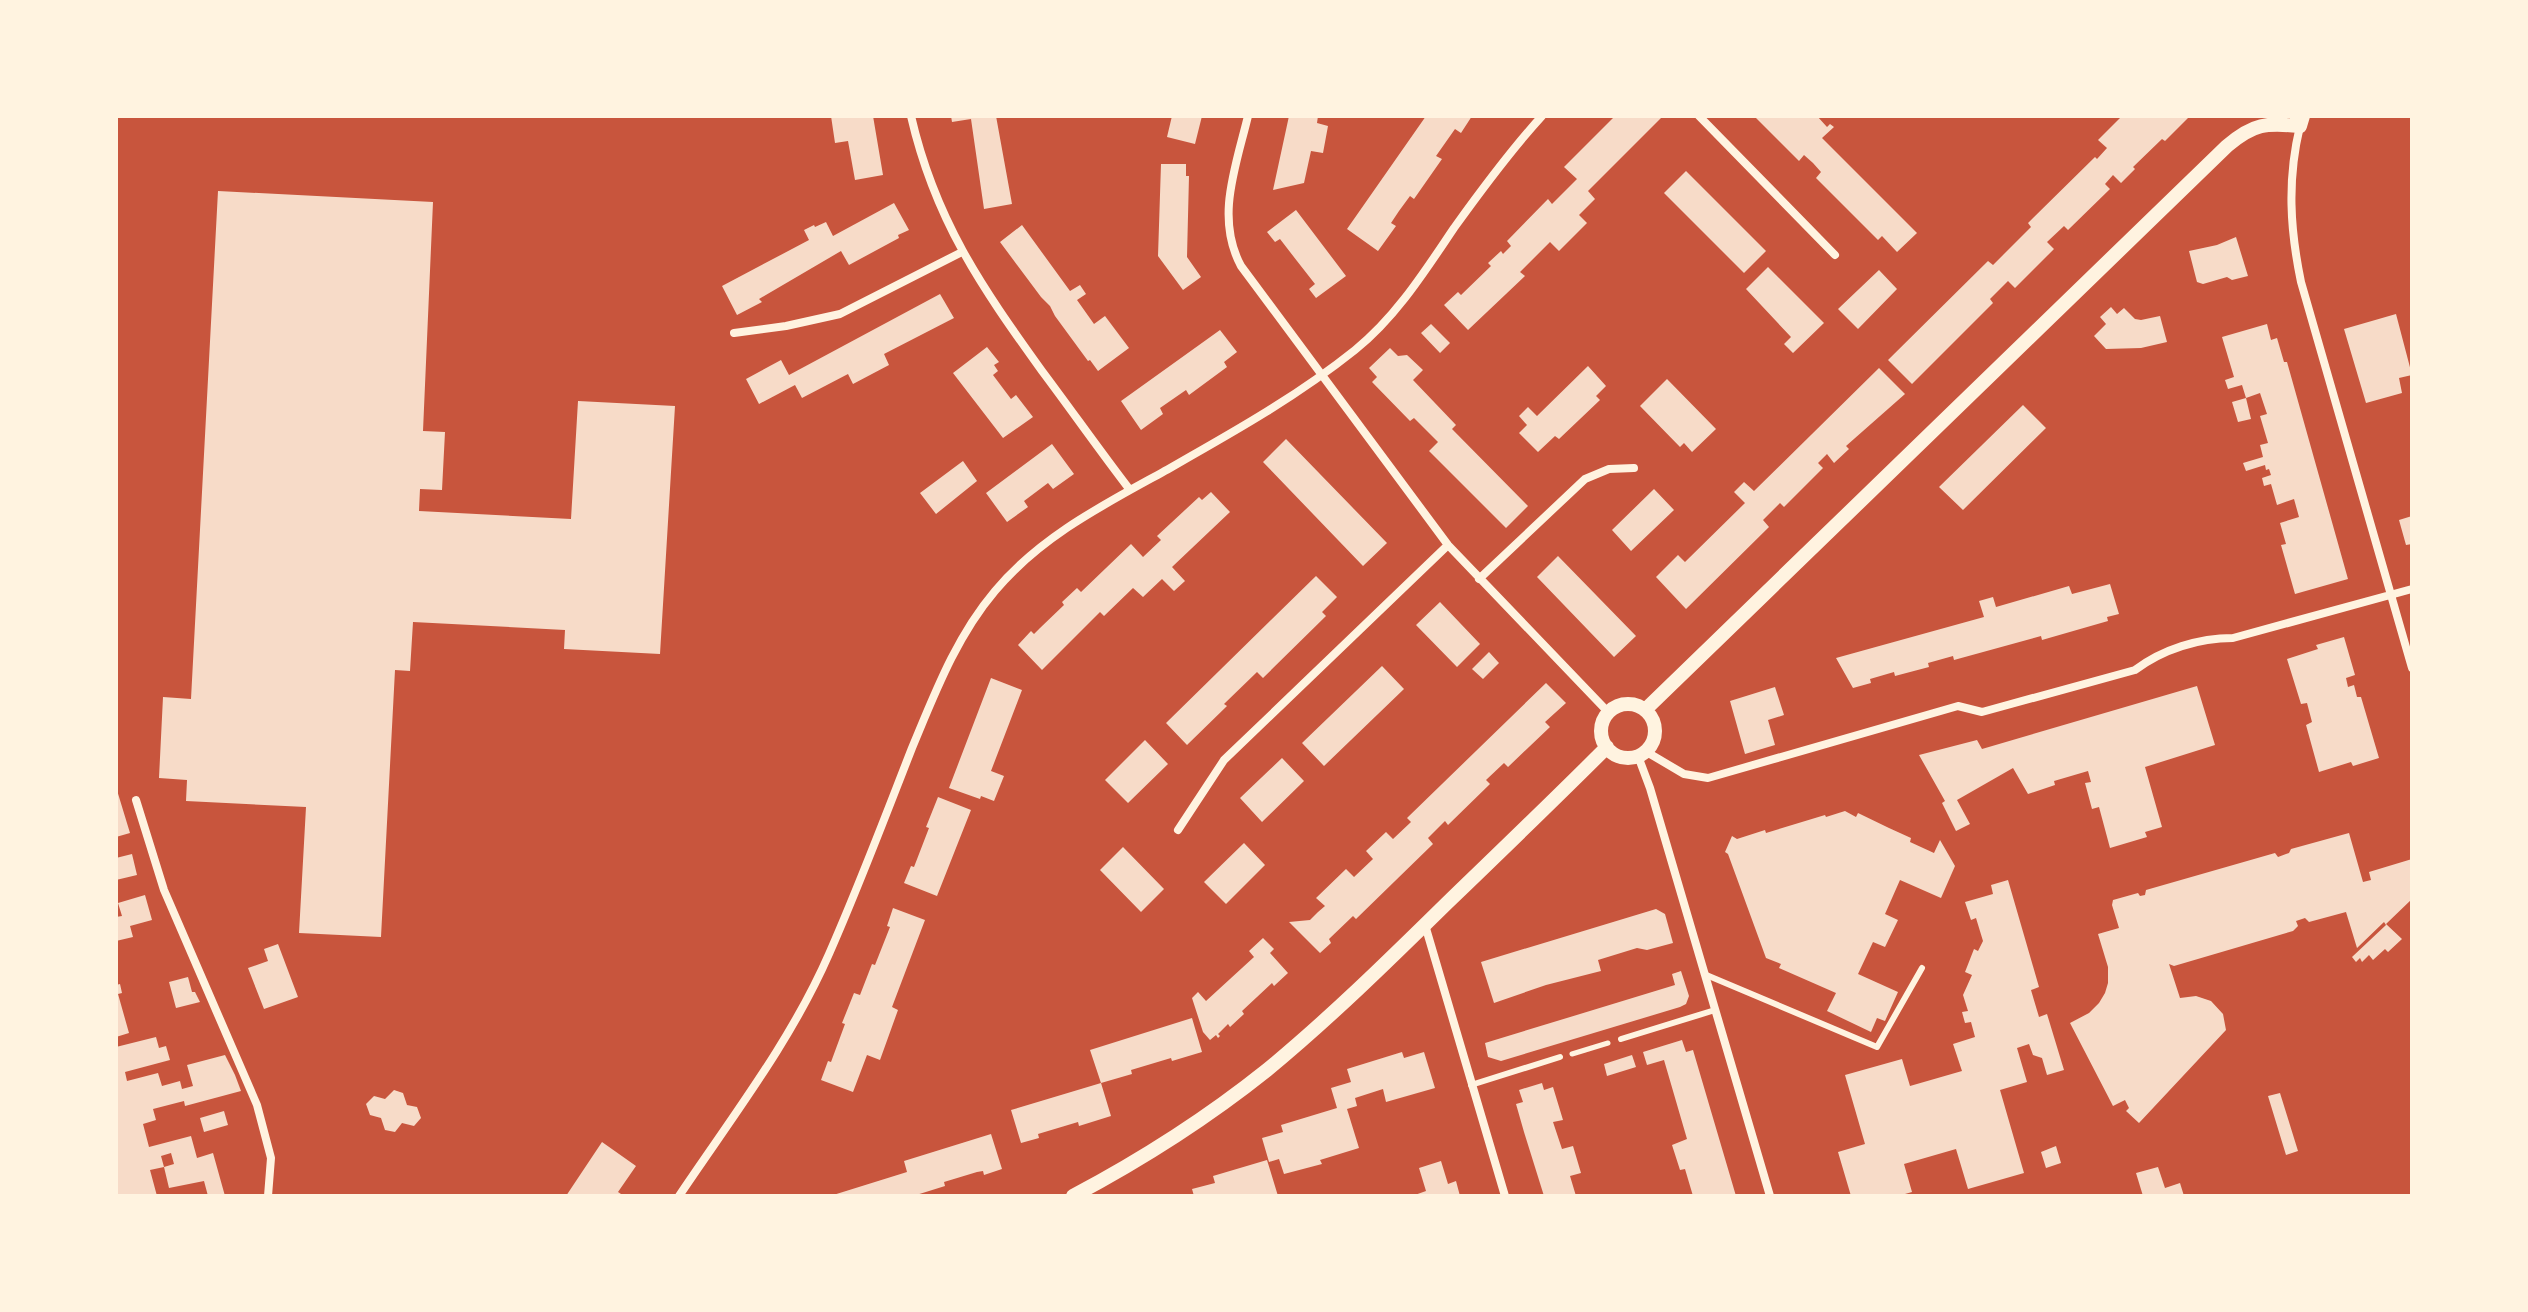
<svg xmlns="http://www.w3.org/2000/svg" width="2528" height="1312" viewBox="0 0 2528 1312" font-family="Barlow,sans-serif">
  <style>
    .building { fill: #f7dbc8 }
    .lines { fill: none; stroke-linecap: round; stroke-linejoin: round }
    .path { stroke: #fff3e0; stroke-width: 5 }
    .service { stroke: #fff3e0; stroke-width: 6 }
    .minor { stroke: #fff3e0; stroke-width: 8 }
    .tertiary { stroke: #fff3e0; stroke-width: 14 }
  </style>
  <rect width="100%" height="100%" fill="#c8553d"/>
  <path class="building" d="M831,116h42l10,59 -28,5 -7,-39 -13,2z
    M951,116h45l16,88 -28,5 -13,-90 -19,3z
    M1172,116h30l-7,28 -28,-7z
    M1289,116h29l-1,7 11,3 -5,27 -12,-2 -7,32 -31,7z
    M1426,116h46l-11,17 -6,-4 -19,27 6,3 -28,40 -4,-3 -11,15 -8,12 5,3 -18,25 -31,-22z
    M1615,116h48l-75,75 7,8 -16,16 8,8 -28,28 -9,-9 -30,30 5,4 -57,54 -24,-25 14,-13 3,3 30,-29 -3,-3 13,-12 2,3 8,-8 -4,-5 41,-42 4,5 25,-25 -13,-12z
    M1754,116h63l10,11 3,-3 4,3 -12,11 95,95 -20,19 -15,-16 -4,4 -62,-62 5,-6 -8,-9 -9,-8 -5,6z
    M2122,116h68l-25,25 -3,-2 -29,28 2,2 -14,14 -8,-8 -8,9 5,5 -42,41 -4,-4 -17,16 7,7 -39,39 -7,-7 -18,18 3,4 -81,81 -24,-24 100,-99 5,4 38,-38 -3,-4 67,-66 2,2 10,-11 -9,-8z
    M1161,164h25v12h3l-2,81 14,20 -18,13 -25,-34z
    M1686,171l80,80 -22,22 -80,-80z
    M218,191l215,11 -10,229 22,1 -3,58 -22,-1 -1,22 152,8 7,-118 97,5 -15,248 -96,-5 1,-19 -152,-8 -3,49 -15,-1 -14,267 -82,-4 7,-126 -120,-6 1,-21 -28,-2 4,-81 28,2z
    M894,203l15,27 -11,5 1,3 -50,27 -8,-14 -82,48 3,3 -25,13 -15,-29 87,-46 -5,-10 10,-5 1,2 11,-5 7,14z
    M1296,210l50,66 -30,22 -7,-9 6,-5 -18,-23 -17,-22 -5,3 -8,-10z
    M1022,225l48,66 10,-6 6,9 -9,6 17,24 11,-8 24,32 -31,23 -8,-11 -2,1 -33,-45 -5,-10 -9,-9 -41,-55z
    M2236,237l12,39 -16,4 -5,-3 -24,7 -6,-2 -8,-31 28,-6z
    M1768,267l56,56 -31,30 -9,-9 7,-7 -45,-48z
    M1879,270l18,19 -39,40 -20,-20z
    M940,294l14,24 -70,36 5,11 -36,19 -5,-10 -46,24 -7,-13 -36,19 -13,-25 35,-19 8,15z
    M2111,307l6,7 7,-6 11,11 6,1 19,-4 7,26 -26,6 -35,1 -12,-13 12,-12 -6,-7z
    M2396,314l16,61 -13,3 3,15 -36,10 -22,-74z
    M1431,324l19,19 -10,10 -19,-20z
    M2267,324l4,16 6,-2 7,24h3l61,217 -53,15 -14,-49 5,-1 -6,-21 19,-6 -5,-18 -17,6 -6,-21 -7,2 -2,-8 9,-3 -2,-6 -3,1 -1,-5 -19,6 -3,-8 20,-6 -3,-12 8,-2 -8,-27 7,-2 -7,-21 -14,5 5,21 -13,3 -6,-20 14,-4 -4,-13 -14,4 -3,-9 9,-3 -12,-40z
    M1220,330l17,22 -13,10 3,5 -38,28 -3,-5 -26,18 3,6 -22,16 -20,-29z
    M987,347l12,15 -5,3 4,6 -5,4 18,24 5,-4 17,22 -30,21 -50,-65z
    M1390,348l8,8 9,-1 16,15 -10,10 43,45 -4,4 76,77 -22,22 -77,-77 9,-9 -24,-24 -4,3 -38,-39 5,-5 -8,-9z
    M1588,366l18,20 -10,10 4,4 -41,39 -4,-3 -17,16 -19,-19 8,-8 -8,-9 9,-9 9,9z
    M1879,368l26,26 -59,52 3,3 -15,14 -7,-9 -9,9 5,5 -39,39 -4,-4 -17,17 6,7 -83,82 -30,-32 22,-22 7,7 60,-59 -11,-11 10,-10 10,9z
    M1667,379l49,50 -24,23 -8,-9 -4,4 -40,-41z
    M2023,405l23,23 -83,82 -24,-23z
    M1286,439l101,104 -24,23 -100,-104z
    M1052,444l22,30 -21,15 -5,-6 -24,18 4,6 -21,15 -21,-29z
    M963,461l14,20 -41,33 -16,-21z
    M1654,489l20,21 -43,41 -19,-21z
    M1211,492l19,20 -58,55 13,14 -11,10 -12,-12 -19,18 -10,-9 -29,28 -4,-4 -58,58 -24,-25 13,-14 3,3 6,-6 24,-23 -2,-3 15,-14 4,4 50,-48 12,13 18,-17 -4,-4 42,-39 3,3z
    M2412,516v28l-6,1 -7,-25z
    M1558,556l78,80 -22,21 -77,-80z
    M1316,576l21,21 -15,15 4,4 -63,62 -6,-6 -33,32 3,2 -40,39 -21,-22z
    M2110,584l9,30 -12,3 1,4 -66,19 -1,-4 -87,24 -1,-4 -25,7 1,4 -34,9 -1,-4 -24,7 1,4 -18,5 -17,-30 148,-41 -5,-16 14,-4 3,10 73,-21 3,8z
    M1440,602l40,42 -23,23 -41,-42z
    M2344,637l11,38 -9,3 2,9 6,-2 3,12h4l18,61 -26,8 -2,-4 -32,10 -13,-47 6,-3 -5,-19 -6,1 -14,-45 31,-10 -2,-4z
    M1489,652l10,11 -16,16 -11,-10z
    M1382,666l22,23 -80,77 -22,-23z
    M991,678l31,12 -31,81 13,5 -10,25 -13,-5 -1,3 -31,-11z
    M1546,683l20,20 -21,19 5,5 -42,40 -4,-4 -18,17 4,4 -42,41 -3,-4 -17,17 5,6 -77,75 -3,-3 -24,23 2,4 -11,10 -31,-31 21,-2 8,-8 7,-6 -9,-8 30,-29 8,8 19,-18 -7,-8 20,-19 7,7 18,-17 -4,-4z
    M2197,686l18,59 -70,22 17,60 -17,5 2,5 -37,11 -11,-41 -7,2 -7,-26 6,-1 -3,-11 -34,10 1,4 -27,9 -15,-26 -56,32 13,24 -14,7 -14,-28 3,-2 -26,-46 58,-15 5,9z
    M1775,687l9,28 -16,5 7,25 -30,9 -15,-53z
    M1145,740l23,24 -40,39 -23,-23z
    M1282,758l22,23 -42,41 -22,-24z
    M116,787l14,46 -14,4z
    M938,797l33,13 -34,86 -33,-13 7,-17 3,1 15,-39 -3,-1z
    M1845,811l11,6 2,-4 31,15 22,10 -1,4 24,11 6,-13 15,26 -14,32 -41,-18 -15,34 13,6 -13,27 -12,-5 -15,32 40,18 -13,29 -8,-3 -6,14 -44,-21 9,-18 -57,-25 2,-4 -15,-6 -38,-104 -3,-2 7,-16 5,3 28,-9 1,3 59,-18 1,2z
    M2349,833l14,49 8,-2 -2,-8 43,-13v40l-26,25 16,15 -14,13 -3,-3 -12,11 -4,-5 -7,7 -2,-4 -4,4 -4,-5 34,-32 -2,-3 -27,26 -11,-36 -37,10 -4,-4 -9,3 2,5 -5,5 -119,35 -5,-2 11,34 16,-2 15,5 12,13 3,16 -87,93 -13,-12 3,-3 -4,-8 -12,6 -43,-83 19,-10 10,-10 6,-10 3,-10v-16l-10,-33 21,-6 -7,-23 1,-5 25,-7 2,3 5,-1 1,-5 129,-37 3,4 11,-4 2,-4z
    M1244,843l21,22 -39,39 -22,-22z
    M1123,847l41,42 -23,23 -41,-42z
    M132,854l5,21 -21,5v-22z
    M2008,880l31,107 -8,3 8,27 8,-3 17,56 -17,5 -5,-17 -9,-3 -4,-11 -12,4 10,34 -27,8 24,83 -56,16 -12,-40 -52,15 8,28 -14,4h-47l-13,-44 27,-8 -20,-69 57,-16 8,27 52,-15 -9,-27 22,-7 -4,-15 -6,1 -3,-11 6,-1 -5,-16 9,-20 -7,-3 9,-23 4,2 5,-10 -7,-23 -5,2 -6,-18 28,-8 -2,-9z
    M145,895l7,25 -22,6 3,11 -17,4v-24l6,-1 -4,-13z
    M893,908l32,12 -33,87 6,3 -18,50 -13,-5 -14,37 -32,-12 7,-19 3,1 14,-38 -3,-1 12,-30 6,2 12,-31 3,1 15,-38 -3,-1z
    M1656,909l9,5 8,29 -26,7 -10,-2 -39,12 3,11 -55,14 -52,18 -13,-41z
    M1263,938l11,11 -4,4 18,20 -14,13 -2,-3 -30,28 2,3 -14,13 -2,-3 -10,10 2,2 -2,2 -2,-3 -6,5 -7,-8 -11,-34 6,-6 8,9 48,-44 -5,-6z
    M278,944l20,53 -34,12 -16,-41 20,-7 -4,-12z
    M1681,971l8,25 -3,8 -6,3 -179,54 -13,-4 -3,-14 190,-58 -3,-11z
    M188,977l4,15h3l5,10 -24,6 -7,-26z
    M120,984l2,9 -4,1 11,39 -13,4v-52z
    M1192,1018l10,34 -30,9 -1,-3 -40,12 1,4 -31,9 -11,-33z
    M156,1037l3,11 7,-2 4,14 -45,12 2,9 31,-8 4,13 18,-5 2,8 11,-3 -6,-21 38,-10 10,20 6,16 -56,15 -1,-5 -31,8 3,11 -13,4 6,23 42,-11 6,22 16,-5 12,43h-17l-4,-15 -35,7 -5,-21 10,-3 -3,-11 -10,3 3,11 -14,3 7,26h-41v-149z
    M1682,1040l4,12 7,-2 43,146h-43l-8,-27 -5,1 -8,-25 15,-6 -23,-79 -17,5 -4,-13z
    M1402,1052l2,6 20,-6 11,36 -49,14 -3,-13 -28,9 2,8 -10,3 12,39 -39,12 2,4 -38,10 -5,-15 -10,3 -7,-24 21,-6 -2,-7 56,-17 -6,-20 20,-6 -4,-13z
    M1632,1055l4,12 -29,9 -3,-12z
    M1101,1083l10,33 -32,10 -1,-4 -40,12 1,4 -18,5 -10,-33z
    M1542,1083l2,7 9,-3 10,33 -10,2 9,27 11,-3 8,27 -11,3 6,20h-32l-20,-64 -8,-28 7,-2 -4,-12z
    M394,1090l9,3 4,12 10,2 4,11 -7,8 -12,-3 -7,9 -10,-2 -4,-12 -11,-3 -4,-11 8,-8 11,3z
    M2280,1093l18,58 -12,4 -18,-59z
    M224,1111l4,14 -24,7 -4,-14z
    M991,1134l11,35 -18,6 -1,-4 -6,1 -33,10 1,4 -32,10h-83l77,-24 -3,-11z
    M602,1142l34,24 -18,26 6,4h-58z
    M2056,1146l5,17 -15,5 -5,-16z
    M1267,1160l11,36h-84l-2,-7 23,-6 -2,-7z
    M1441,1161l7,23 8,-3 4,15h-48l14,-5 -7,-23z
    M2158,1167l7,21 15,-5 4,13h-41l-7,-23z"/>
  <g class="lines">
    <path class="path" d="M1572,1054l36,-11"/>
    <path class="service" d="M1704,974l173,73 45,-79
      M1621,1039l94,-29
      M1471,1085l89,-28"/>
    <path class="minor" d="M911,116c24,104 70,170 131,255 30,40 58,80 88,119
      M1248,116c-12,50 -33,102 -7,150l207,279 161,168
      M1699,116l136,139
      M2293,116l7,10c-13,54 -10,103 1,156l111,386
      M734,333l52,-7 54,-12 122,-62
      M1479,579l106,-100 24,-10 25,-1
      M1645,751l39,23 24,4 250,-72 24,6 153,-42c28,-21 64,-32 98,-32l179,-49
      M1638,756l12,32 120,408
      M136,800l28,90 93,215 14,53 -3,38
      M1178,830l46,-70 224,-215
      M1425,925l80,271
      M679,1196c53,-79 112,-155 150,-242 30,-68 56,-137 83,-206 23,-55 44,-111 83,-157 45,-54 108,-86 168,-119 67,-38 132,-74 192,-122 41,-33 70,-79 99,-122 28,-39 56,-77 88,-112"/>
    <path class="tertiary" d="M1601 731a27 27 0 1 1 54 0a27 27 0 1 1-54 0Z
      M1645,710l582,-564c27,-23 39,-23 73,-20l3,-10
      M1073,1196c68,-36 134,-78 194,-126 63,-52 121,-109 179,-166 54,-52 108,-104 161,-157"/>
  </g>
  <rect width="2528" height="1312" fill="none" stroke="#fff3e0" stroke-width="236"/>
</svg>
